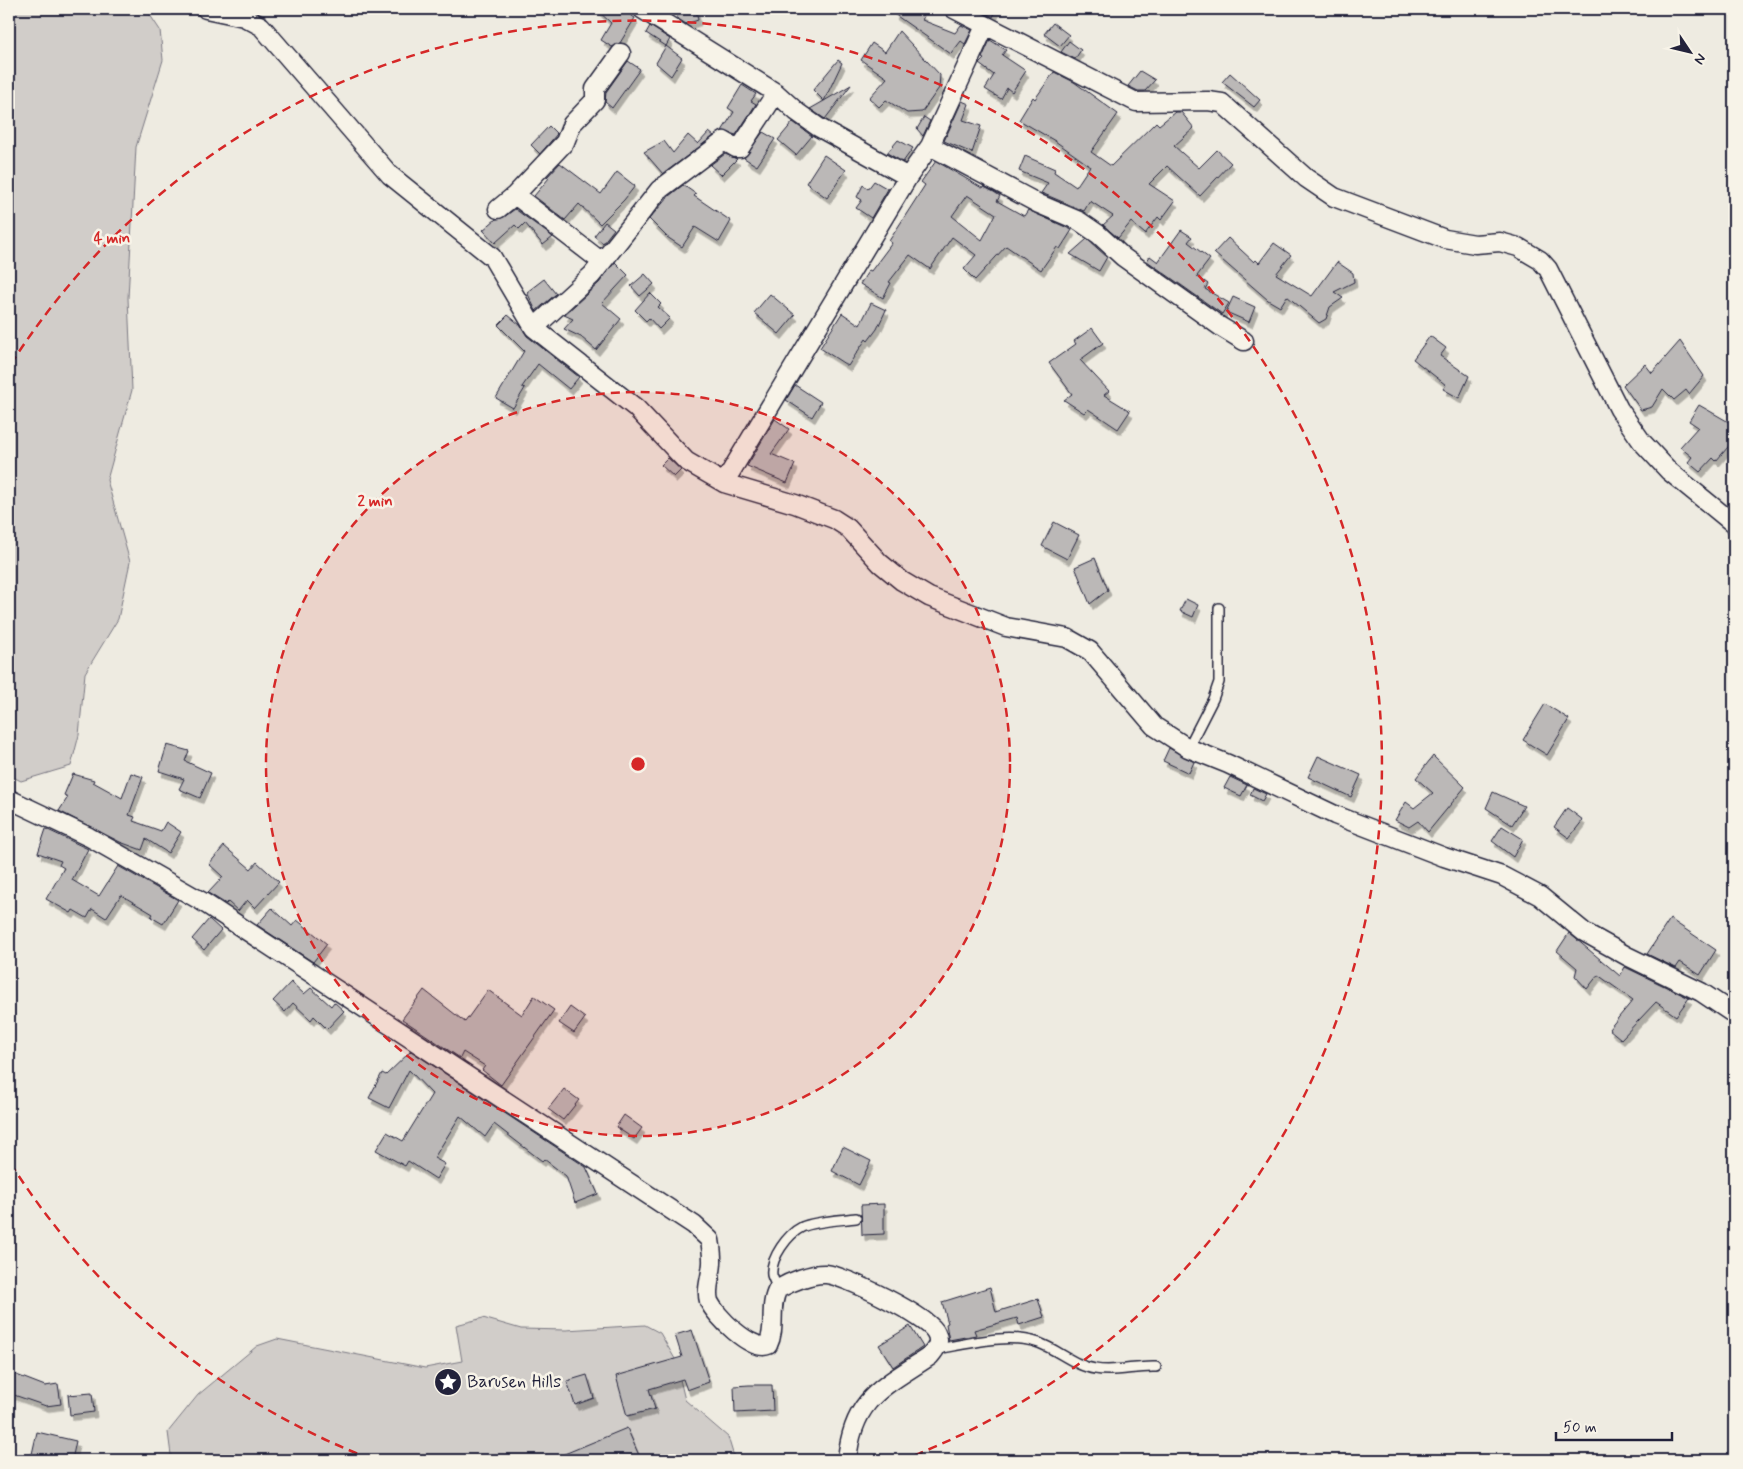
<svg xmlns="http://www.w3.org/2000/svg" width="1743" height="1469" viewBox="0 0 1743 1469" font-family="Mynerve,sans-serif">
  <style>
    .green { fill: #d1cdc9; stroke: #7a7882 }
    .building { fill: #bbb8b7; stroke: #22223b; fill-rule: evenodd; filter: url(#shadow) }
    .lines { fill: none; stroke-linecap: round; stroke-linejoin: round }
    .lane-casing { stroke: #22223b; stroke-width: 12 }
    .street-casing { stroke: #22223b; stroke-width: 21 }
    .lane { stroke: #f7f3e8; stroke-width: 9 }
    .street { stroke: #f7f3e8; stroke-width: 18 }
    .ring { fill: none; stroke: #d62828; stroke-width: 2.5; stroke-dasharray: 9 6 }
    .labels { text-anchor: middle; dominant-baseline: central; stroke-width: 5; stroke-linejoin: round; paint-order: stroke }
    .poi-label { font-size: 18px; fill: #22223b; stroke: #f7f3e8; text-anchor: start }
    .centre { fill: #d62828; stroke: #f7f3e8; stroke-width: 2.5 }
    .ring-label { font-size: 15px; text-anchor: middle; font-weight: bold; fill: #d62828; stroke: #f7f3e8; stroke-width: 5; stroke-linejoin: round; paint-order: stroke }
  </style>
  <defs>
    <filter id="shadow"><feDropShadow dx="3" dy="5.5" stdDeviation="0" flood-color="#0004"/></filter>
  </defs>
  <rect width="100%" height="100%" fill="#eeebe1"/>
  <filter id="ink" filterUnits="userSpaceOnUse"><feTurbulence type="fractalNoise" baseFrequency=".02" numOctaves="2"/><feDisplacementMap in="SourceGraphic" scale="10" xChannelSelector="R" yChannelSelector="G"/><feConvolveMatrix kernelMatrix="1 2 1 2 8 2 1 2 1" color-interpolation-filters="sRGB"/></filter>
  <g filter="url(#ink)">
    <path class="green" d="M9,9h137l14,21 3,30 -27,87 -8,151 4,92 -25,90 23,82 -12,57 -33,54 -6,62 -8,31 -50,15 -12,-6z
      M483,1318l38,11 45,1 79,-5 15,8 15,26 10,41 43,37 7,23h-559l-5,-5 -3,-23 30,-37 59,-49 20,-7 148,29 37,-7 -6,-36z"/>
    <path class="building" d="M596,9h25l14,9 -15,25 -8,4 -11,-7 10,-17z
      M676,9h20l2,11 -12,4 -9,-6z
      M907,9h7l10,7 -2,4 33,13 6,-8 11,5 -7,14 -4,-3 -10,13 -57,-40 2,-4 9,3z
      M978,9h19l-4,8z
      M1053,23l16,12 -9,11 -16,-12z
      M650,26l20,13 -4,7 -20,-13z
      M899,31l41,44 -1,13 -17,24 -15,1 -21,-13 -7,7 -10,-9 18,-20 -26,-18 11,-17 13,9z
      M990,40l16,10 -4,5 24,16 -14,21 -5,-4 -6,11 -16,-10 9,-14 -15,-11 5,-5 -2,-1z
      M1069,41l12,9 -6,9 -14,-7z
      M666,46l16,12 -11,18 -15,-13z
      M838,60l4,3 -18,38 -11,-11z
      M628,61l12,8 -28,39 -7,-6 1,-10z
      M1140,71l15,9 -10,11h-7l-10,-5z
      M1054,72l20,10 44,32 -27,38 20,14 45,-44 3,3 16,-13h6l13,16 -20,18 25,22 18,-18 14,13 -31,33 -33,-30 -18,18 26,17 -14,19 -3,-3 -13,17 -14,-12 -13,16 -15,-13 10,-9 -23,-15 -6,10 -40,-17 -3,-1 7,-10 -29,-12 6,-15 30,13 -1,3 22,15 14,-21 -35,-25 -36,-21 14,-23 2,2z
      M1230,73l30,27 -6,7 -32,-25z
      M742,85l14,9 -5,7 5,3 -20,31 -14,-4 12,-19 -6,-4z
      M851,85l-26,34 -15,-10 14,-8z
      M962,101l7,3 -6,16 18,6 -9,27 -28,-12z
      M924,117l6,4 -7,15 -6,-7z
      M793,122l19,14 -16,19 -18,-15z
      M549,126l8,8 -17,20 -9,-9z
      M709,132l5,4 -51,38 -19,-22 20,-11 9,12 15,-18 10,9z
      M763,132l12,7 -18,27 -13,-8z
      M898,140l15,8 -10,14 -16,-9z
      M725,154l12,5 -16,16 -11,-10z
      M824,155l22,15 -19,28 -21,-15z
      M936,161l46,27 2,-1 10,5 6,4 -3,5 27,15 4,-6 44,20 -12,19 -3,-2 -16,23 -35,-24 -31,34 -11,-11 12,-14 -24,-18 -22,32 -20,-14 -21,27 2,1 -8,15 -23,-14 9,-14 2,1 21,-28 -3,-2 36,-56 -4,-3zM967,195l29,19 -14,26 -30,-24z
      M560,163l41,31 16,-22 18,14 -11,14 -24,24 -21,-20 -14,16 -31,-24 15,-18 -2,-1z
      M874,181l14,8 -17,29 -15,-10 6,-8 -5,-3 6,-12 5,4z
      M683,185l13,9 -2,2 37,25 -12,21 -24,-15 -13,20 -15,-10 -18,-18 20,-23z
      M515,209l38,28 -10,8 -18,-22 -6,6 -4,-4 -20,18 -12,-13 13,-11 8,-2z
      M605,222l9,7 -11,14 -9,-7z
      M1181,230l11,7 -4,5 22,17 -13,17 11,8 -3,5 24,14 -7,11 -75,-53 3,-5 8,6z
      M1228,238l26,24 2,-2 3,3 15,-20 17,12 -15,19 36,22 25,-34 16,11 1,9 -20,10 9,6 -13,9 -4,12 -7,4 -32,-27 -7,11 -12,-7 -54,-47z
      M1087,239l20,18 -8,14 -29,-17z
      M615,262l13,13 -26,28 19,16 -25,31 -15,-13 -17,-8 9,-10 -9,-4 35,-32z
      M645,274l9,10 -14,12 -9,-10z
      M544,279l12,15 -20,17 -9,-19z
      M650,293l11,11 -3,3 12,11 -11,11 -10,-11 -3,3 -11,-11z
      M770,294l25,21 -16,19 -25,-21z
      M1233,297l22,10 -6,15 -23,-10z
      M871,303l15,7 -9,19 -9,12 -2,-2 -18,27 -28,-18 22,-35 18,12z
      M508,315l12,10 7,11 52,41 -10,12 -31,-25 -16,23 3,1 -12,20 -17,-10 28,-47 -26,-26z
      M1092,328l11,15 -23,17 29,31 -5,4 26,16 -12,18 -30,-20 -4,4 -20,-13 8,-6 -23,-31 27,-19 -2,-3z
      M1430,336l16,12 -6,8 29,20 -10,22 -16,-9 3,-4 -33,-26z
      M1680,341l24,35 -15,18 -3,-4 -12,10 -11,-11 -11,18 -11,3 -18,-25 22,-21 7,9z
      M795,385l26,17 -9,15 -26,-17z
      M1699,405l35,20v15l-18,21 -3,-3 -13,14 -12,-10 4,-5 -12,-10 18,-20 -9,-6z
      M775,419l14,10 -18,25 24,10 -8,19 -40,-17z
      M668,458l13,12 -7,7 -13,-12z
      M1054,522l25,13 -12,24 -25,-13z
      M1095,558l13,32 -18,14 -15,-37z
      M1186,599l12,6 -5,12 -13,-6z
      M1545,704l24,15 -22,36 -24,-15z
      M167,745l22,6 -4,10 26,12 -11,25 -21,-9 5,-10 -25,-8z
      M1169,748l25,14 -5,11 -26,-12z
      M1318,756l43,19 -10,22 -43,-20z
      M1433,756l32,31 -37,45 -10,-11 -9,6 -14,-7 11,-18 8,6 19,-15 -17,-15z
      M131,773l12,4 -14,38 6,2 -2,4 28,10 5,-9 15,10 -13,21 -22,-14 -4,11 -22,-8 -61,-31 9,-14 -4,-2 9,-21 21,6 -1,2 29,16z
      M1230,777l17,8 -6,11 -17,-8z
      M1253,788l13,6 -4,7 -12,-6z
      M1493,792l31,14 -12,19 -26,-17z
      M1567,808l16,12 -14,18 -15,-11z
      M1502,826l21,13 -10,18 -21,-16z
      M46,829l42,20 -16,31 27,16 19,-30 60,34 -15,24 -12,-7 2,-3 -32,-19 -15,23 -14,-9 -5,9 -14,-8 -2,3 -25,-14 18,-31 -5,-3 2,-4 -23,-8z
      M224,846l27,23 6,-7 22,20 -24,26 -8,-8 -9,11 -10,-9 -2,2 -18,-11 15,-16 -14,-13z
      M272,908l20,18 5,-6 30,24 -14,18 -56,-37z
      M209,919l12,11 -17,20 -12,-11z
      M1670,919l46,31 -16,25 -20,-13 -4,6 -29,-14z
      M1569,933l51,43 5,-9 64,31 -13,18 -20,-14 -35,37 -12,-10 24,-29 -35,-25 -11,14 -12,-13 2,-8 -20,-17z
      M291,982l13,12 7,-6 20,18 3,-4 10,9 -17,18 -13,-13 -3,4 -18,-17 -8,9 -12,-11z
      M424,990l41,32 23,-32 34,25 12,-19 20,14 -53,75 -19,-15 3,-4 -22,-14 -3,6 -58,-39z
      M570,1007l15,11 -11,15 -15,-10z
      M411,1051l175,116 12,27 -23,9 -9,-27 -22,-17 -2,2 -48,-37 -9,13 -25,-21 -26,42 11,6 -9,15 -28,-18 -3,5 -29,-16 11,-18 16,9 29,-47 -23,-24 -20,38 -20,-10 13,-25 4,2z
      M564,1089l15,11 -16,20 -15,-11z
      M624,1115l18,13 -8,11 -18,-12z
      M843,1147l28,14 -12,24 -27,-14z
      M884,1204v30l-22,1 -1,-30z
      M990,1287l6,25 42,-13 6,18 -25,8 -2,-7 -43,12 2,5 -27,5 -3,-16 2,-1 -6,-21z
      M910,1326l13,21 -30,20 -14,-22z
      M692,1330l17,52 -22,8 -4,-11 -34,10 6,20 -28,7 -11,-40 66,-19 -7,-22z
      M14,1374l31,12 13,-2 3,20 -15,2 -35,-12z
      M587,1375l7,23 -19,7 -8,-24z
      M749,1385h23l1,26 -38,2 -1,-27z
      M92,1393l2,19 -24,3 -2,-20z
      M627,1428l14,32h-91z
      M37,1432l39,9 -4,19h-14l-26,-6z"/>
    <g class="lines">
      <g class="lane-casing">
        <path id="lane" d="M1188,748l25,-49 6,-17v-74
          M778,1289c-2,-5 -5,-10 -6,-14 -2,-17 16,-41 30,-48 13,-6 39,-7 54,-9
          M936,1349c32,-5 72,-17 103,-6 19,7 36,23 56,26 19,4 41,-3 61,-2"/>
      </g>
      <g class="street-casing">
        <path id="street" d="M206,9l38,8 17,9 129,149 102,82 42,71 102,80 50,53 38,22 71,21 39,15 14,9 32,35 22,18 27,16 77,30 61,11 23,13 64,75 34,22 40,16 107,51 109,42 58,19 38,20 44,36 43,24 74,36 33,22
          M642,9l134,84 21,19 21,15 90,50
          M954,9l182,93 72,-1 14,2 84,75 28,19 111,42 30,5 25,-2 18,5 22,13 8,9 71,140 23,33 27,29 65,53
          M930,146l109,58 40,17 19,13 25,23 98,70 23,14
          M515,195l87,67
          M498,209l17,-14 50,-53 7,-18 23,-24v-11l26,-36
          M534,328l58,-53 67,-85 65,-49 12,7h4l36,-55
          M724,483l184,-306 22,-31 55,-120
          M9,799l80,38 114,65 491,323 16,15c1,6 2,13 2,19 1,13 -7,29 -3,42 6,15 43,51 59,44 9,-18 0,-39 10,-56 12,-7 34,-16 48,-15 17,1 104,43 110,59 5,9 0,16 -6,23 -48,32 -77,42 -83,104"/>
      </g>
      <use href="#lane" class="lane"/>
      <use href="#street" class="street"/>
    </g>
  </g>
  <circle cx="638" cy="764" r="372" fill="#d62828" fill-opacity=".12"/>
  <g class="ring">
    <circle cx="638" cy="764" r="372"/>
    <path d="M371 1459A744 744 0 0 1 11 1164M11 364A744 744 0 1 1 905 1459"/>
  </g>
  <defs>
    <g id="sight-disc" transform="scale(1.4375)"><circle r="9.5" fill="#22223b" stroke="#f7f3e8"/><path d="M0-6L1.8-2.2L6-1.7L2.9 1.2L3.7 5.4L0 3.3L-3.7 5.4L-2.9 1.2L-6-1.7L-1.8-2.2Z" fill="#fff"/></g>
  </defs>
  <g fill-rule="evenodd">
    <use href="#sight-disc" x="448" y="1382"/>
  </g>
  <g class="labels">
    <g class="poi-label">
      <text x="467" y="1382">Barusen Hills</text>
    </g>
  </g>
  <circle cx="638" cy="764" r="8" class="centre"/>
  <g class="ring-label">
    <text x="112" y="243">4 min</text>
    <text x="375" y="506">2 min</text>
  </g>
  <rect width="1743" height="1469" fill="none" stroke="#f7f3e8" stroke-width="30"/>
  <rect x="15" y="15" width="1713" height="1439" fill="none" stroke="#22223b" stroke-width="2" filter="url(#ink)"/>
  <g transform="translate(1690 52) rotate(125)" stroke="#f7f3e8" stroke-width="4" paint-order="stroke">
  <path d="M0-4L9 19L0 12L-9 19Z" fill="#22223b"/>
  <text y="-8" font-size="14" font-weight="bold" text-anchor="middle" fill="#22223b">N</text>
  </g>
  <path d="M1556 1432v8h116v-8" fill="none" stroke="#22223b" stroke-width="2.5"/>
  <text x="1563" y="1432" font-size="15" fill="#22223b" stroke="#f7f3e8" stroke-width="4" paint-order="stroke">50 m</text>
</svg>
